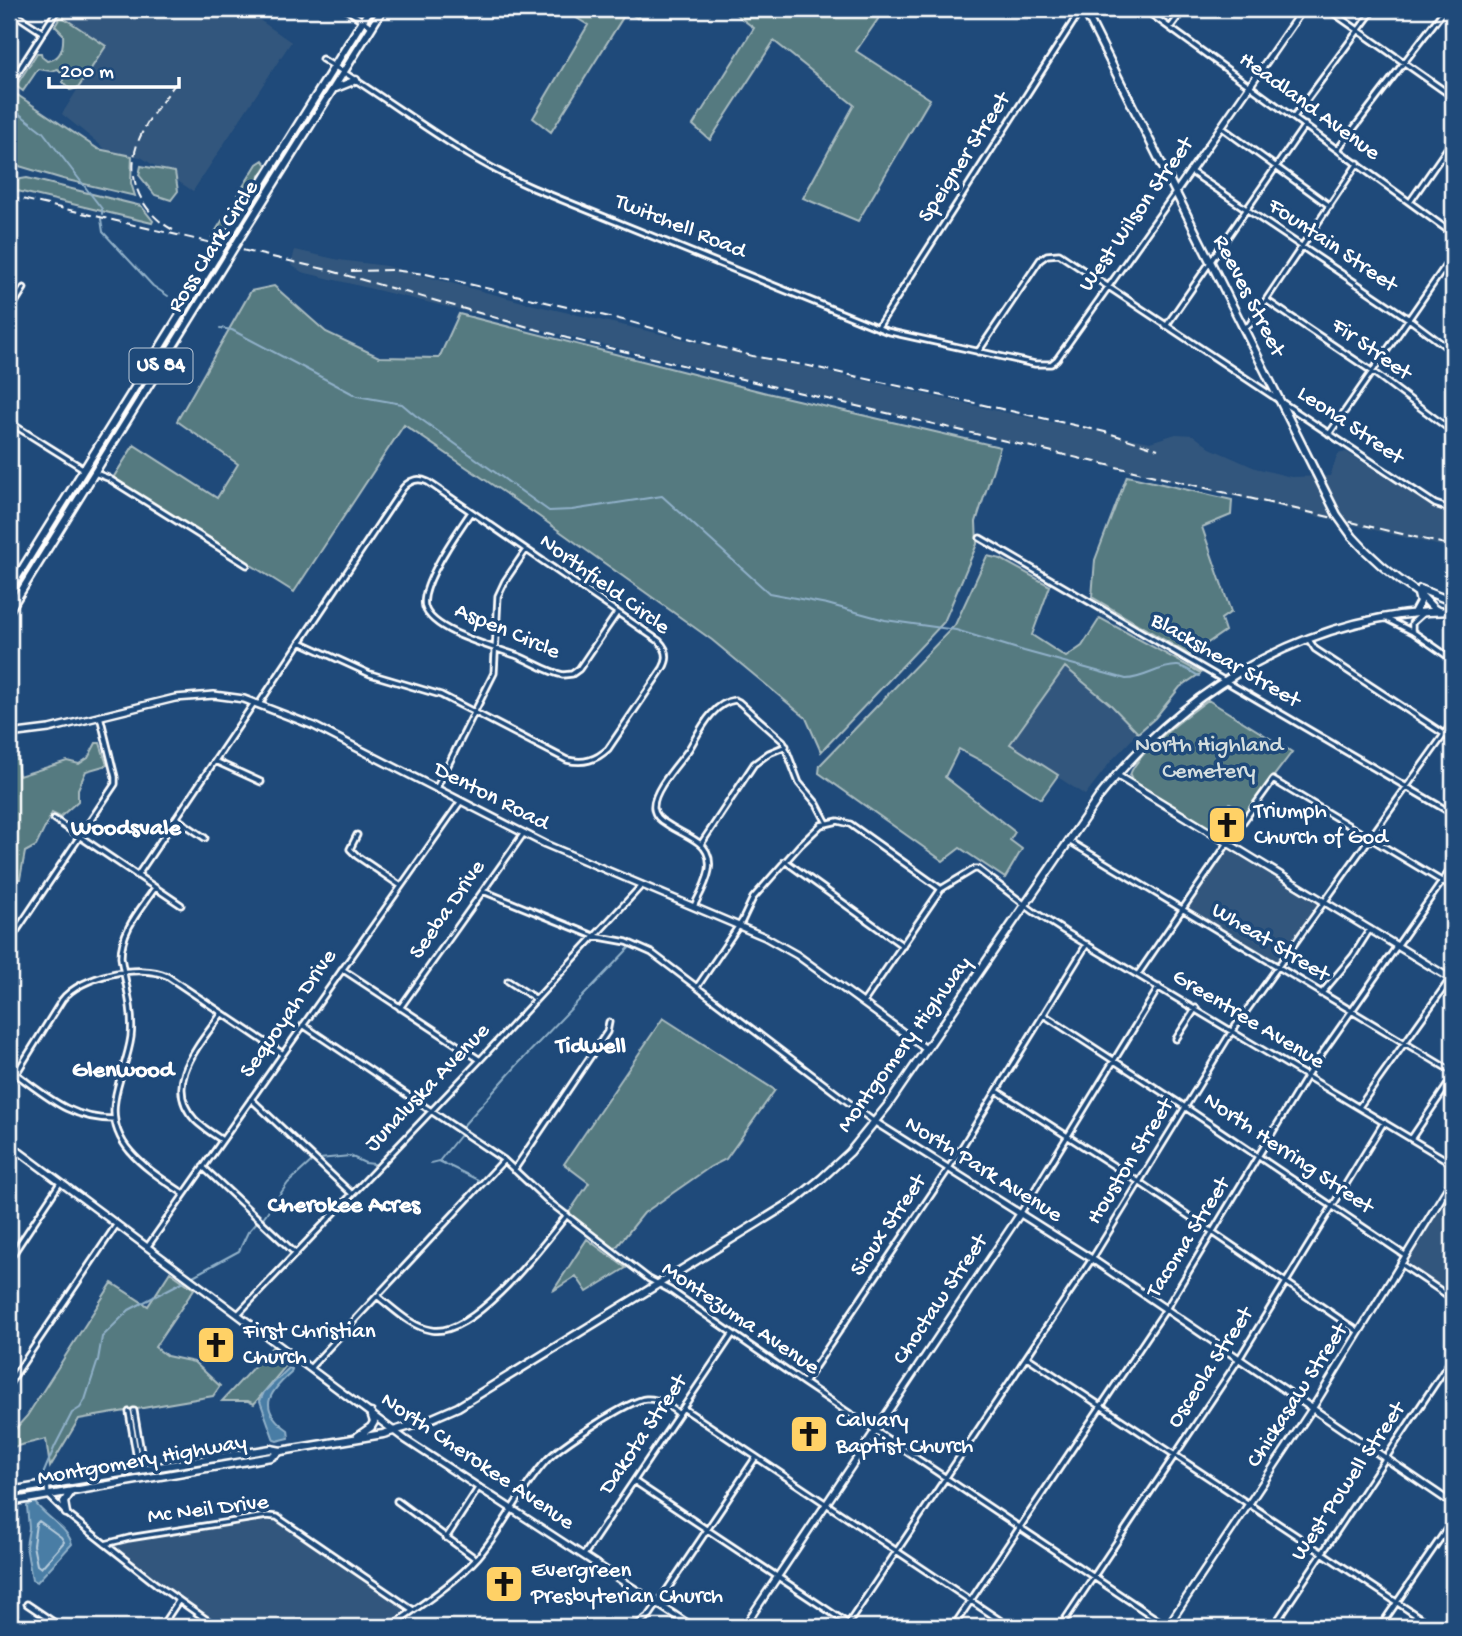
<svg xmlns="http://www.w3.org/2000/svg" width="1462" height="1636" viewBox="0 0 1462 1636" font-family="'Gochi Hand',sans-serif">
  <style>
    .built { fill: #33577d }
    .green { fill: #547a80; stroke: #aabcc0; stroke-width: 2 }
    .water { fill: #487da5; stroke: #91b1c9; stroke-width: 2 }
    .lines { fill: none; stroke-linecap: round; stroke-linejoin: round }
    .shore { stroke: #b6cbdb; stroke-width: 2 }
    .stream { stroke: #91b1c9; stroke-width: 2 }
    .minor-casing { stroke: #fff; stroke-width: 9 }
    .tertiary-casing { stroke: #fff; stroke-width: 10 }
    .primary-casing { stroke: #fff; stroke-width: 11 }
    .trunk-casing { stroke: #fff; stroke-width: 11 }
    .minor { stroke: #1f4a7a; stroke-width: 3.5 }
    .tertiary { stroke: #1f4a7a; stroke-width: 5 }
    .primary { stroke: #1f4a7a; stroke-width: 6 }
    .trunk { stroke: #1f4a7a; stroke-width: 6 }
    .rail { stroke: #fff; stroke-width: 2; stroke-dasharray: 10 5; stroke-linecap: butt }
    .primary-bridge-casing { stroke: #fff; stroke-width: 11; stroke-linecap: butt }
    .trunk-bridge-casing { stroke: #fff; stroke-width: 11; stroke-linecap: butt }
    .primary-bridge { stroke: #1f4a7a; stroke-width: 6 }
    .trunk-bridge { stroke: #1f4a7a; stroke-width: 6 }
    .labels { text-anchor: middle; dominant-baseline: central; stroke-width: 7; stroke-linejoin: round; paint-order: stroke }
    .shield { fill: #1f4a7a; stroke: #bcc9d7; stroke-width: 2 }
    .shield-label { font-size: 21px; font-weight: bold; fill: #fff }
    .street-label { font-size: 23px; fill: #fff; stroke: #1f4a7a }
    .park-label { font-size: 23px; fill: #d4dedf; stroke: #1f4a7a }
    .poi-label { font-size: 23px; fill: #fff; stroke: #1f4a7a; text-anchor: start }
    .neighbourhood-label { font-size: 24px; font-weight: bold; fill: #fff; stroke: #1f4a7a }
  </style>
  <rect width="100%" height="100%" fill="#1f4a7a"/>
  <filter id="ink" filterUnits="userSpaceOnUse"><feTurbulence type="fractalNoise" baseFrequency=".0143" numOctaves="2"/><feDisplacementMap in="SourceGraphic" scale="14" xChannelSelector="R" yChannelSelector="G"/><feConvolveMatrix kernelMatrix="1 2 1 2 8 2 1 2 1" color-interpolation-filters="sRGB"/></filter>
  <g filter="url(#ink)">
    <path class="built" d="M63,9h181l47,33 -98,149 -52,-34 -32,-5 -47,-38 43,-68 -46,-31z
      M295,250l44,10 47,6 148,39 468,107 148,30 26,-8 17,1 17,13 45,20 36,9 39,-1 8,-22 8,-2 81,50 26,11v36l-1151,-277 -11,-7z
      M1065,666l46,39 27,28 -26,27 -27,35 -75,-50z
      M1228,848l91,54 -43,62 -90,-55z
      M1453,1184v112l-37,-24 -8,-11z
      M270,1519l21,10 111,78 3,4 -22,16h-173l-105,-78 4,-5z"/>
    <path class="green" d="M562,9h81l-6,9 -10,-7 -76,121 -18,-14 55,-93z
      M729,9h156l-29,42 74,48 -72,122 -55,-23 51,-93 -80,-64 -64,99 -17,-15 61,-97z
      M61,16l45,30 -28,42 -8,2 -7,-8v-7l-5,-6 -7,2 -13,-2 -15,22 -7,-5 21,-33h4l1,4 5,4c14,-2 17,-14 16,-27l-8,-8z
      M13,92l85,57 34,7 -1,27 4,13 -72,-17 -54,-16v-65z
      M263,160l4,5 -48,75 -7,-3 45,-73z
      M141,166l34,6 3,19 -7,9 -16,-5 -16,-20z
      M27,178l114,28 12,15 -1,2 -143,-34v-8z
      M274,286l52,46 53,25 60,1 20,-44 308,79 233,54 -24,75 1,22 -33,78 -123,130 -15,-34 -94,-78 -175,-125 -133,-90 -110,167 -181,-114 21,-33 83,53 21,-34 -61,-43 74,-130z
      M1127,476l105,24 -1,15 -29,12 29,85 -10,7 4,12 -35,24 -98,-58 3,-37z
      M987,556l14,3 49,27 -18,49 34,22 16,-11 18,-28 101,55 -21,14 -25,31 -17,15 -27,-28 -46,-38 -55,77 48,31 -17,24 -50,-33 -32,-17 -14,28 70,55 -5,8 12,9 -17,29 -45,-30 -17,13 -124,-88 1,-8 135,-140z
      M1208,700l84,52 -46,61 -16,-10 -18,27 -79,-49 -3,-6c6,-21 59,-61 78,-75z
      M14,740l5,36 48,-15 12,3 9,-6 8,-15h4l7,22 -21,6 -8,18v12l-18,16 -8,-4 -16,33 -11,6 -5,27h-11v-138z
      M663,1018l112,72 -49,69 -16,8 -66,46 -29,36 -47,-35 21,-31 -25,-19z
      M587,1239l39,29 -39,24 -11,-16 -23,15z
      M170,1272l24,17 -39,58 12,9 27,6 26,24 -7,10 -134,23 -29,48 -4,-28 -37,9v-12l18,-20 85,-133 36,23z
      M272,1347l18,14 -36,43 -6,-3h-26z"/>
    <path class="water" d="M289,1368l3,1 -1,4c-24,21 -33,36 -3,57l1,8 -12,3 -3,-1 -14,-39 4,-9z
      M34,1501c9,15 34,26 38,43l-35,38 -5,-2 -6,-34 3,-18 -2,-22z"/>
    <g class="lines">
      <path class="shore" d="M39,1521l22,16 3,5 -23,26 -4,-3 -4,-20 3,-21z"/>
      <path class="stream" d="M9,106l34,26 59,77v5
        M101,219l2,13 50,54 15,10
        M220,328l12,2 125,66 45,8 13,11 134,96 23,-1 90,-14 107,97 58,11 58,16 71,10 68,21 102,28c18,0 34,-14 52,-13 7,1 15,7 21,10
        M462,1127l57,-64 111,-116
        M319,1159l31,-3 15,7 9,1
        M440,1160l20,-25
        M431,1163l8,-2 39,19
        M263,1218l25,-35 24,-22
        M193,1276l46,-25 9,-19 9,-10
        M41,1479l14,-33 17,-33 8,-5 5,-8 13,-40 4,-23 27,-27 57,-30"/>
      <g class="minor-casing">
        <path id="minor" d="M346,9l26,18
          M1144,9l309,225
          M1328,9l125,88
          M9,10l33,22
          M1170,28l14,-19
          M322,59c71,42 134,96 211,129l353,143 149,33h16l6,-5 118,-166
          M9,86l49,-77
          M1294,117l80,-108
          M1221,127l109,79
          M1338,149l107,-140
          M1190,171l219,148 44,33
          M1410,202l43,-62
          M1266,300l107,72 80,60
          M9,312l15,-24
          M1166,326l139,-201
          M878,327l199,-311 8,-5
          M1244,327l5,-2 17,-25 92,-137
          M978,352l62,-92 7,-5 12,-1 376,250 18,6
          M9,422l75,47
          M1329,434l124,-179
          M95,473l13,5 139,87
          M471,512c-12,18 -52,74 -46,95 7,25 72,41 93,49 15,6 30,16 45,19l9,-1 7,-5 38,-56
          M980,538l473,276
          M1387,619l26,13 40,28
          M1412,630v-7l10,-9
          M1309,640l6,9 138,91
          M259,704l144,-216c7,-8 15,-11 25,-6l231,159c8,8 10,17 4,27l-55,81c-12,11 -24,15 -41,11l-126,-65 -71,-21 -70,-32
          M215,761l46,21
          M436,789l58,-116 4,-77 7,-15 21,-31
          M176,818l29,20
          M54,819l127,86
          M357,835l-7,14 7,7 44,30
          M1069,841l384,231
          M701,844l53,-80 15,-11 17,-7
          M785,861l118,85
          M137,876l117,-173
          M155,888c-14,21 -34,42 -34,69 4,26 13,54 10,80 -3,22 -13,42 -16,63 -8,47 36,71 69,94
          M483,891l111,45 33,6 25,11 221,168
          M694,906c9,-18 27,-46 5,-63 -10,-8 -22,-12 -32,-19 -7,-4 -12,-8 -13,-16 -2,-17 26,-46 35,-59 11,-18 23,-46 46,-49l4,2 44,39 16,42 18,21 10,19
          M9,942l106,-158v-7l-15,-61
          M342,969l138,91
          M1138,974l92,-134 43,-60 180,108
          M508,981l28,18
          M697,987l45,-66 11,-23 47,-53 21,-20 17,-4 12,3 91,65
          M1321,994l32,-38 17,-27
          M863,1003l78,-114 33,-20h4l55,42 31,20 389,233
          M400,1008l124,-175
          M222,1013c-21,30 -61,71 -27,107 8,8 18,14 27,20
          M1044,1015l141,92 221,149
          M303,1025l201,135 44,41 101,78 21,11 134,93 363,243
          M1176,1039l20,-31
          M16,1074c33,24 55,45 98,45
          M9,1085l53,-85c18,-24 78,-37 105,-24l116,78
          M997,1091l142,91 220,150
          M251,1099l101,95
          M1359,1107l94,-132
          M1411,1139l42,-62
          M203,1167l93,87
          M514,1170l93,-138 2,-10
          M1020,1214l139,-227
          M148,1246l313,-445
          M9,1260l51,-77
          M1401,1264l52,35
          M377,1296c16,12 34,31 54,34 42,9 112,-85 136,-115
          M238,1314l242,-254 162,-175
          M1027,1357l407,270
          M310,1368l194,-208
          M804,1383l145,-215 138,-224
          M9,1384l108,-160
          M683,1408l327,219
          M129,1412l8,47 3,5 2,-6 -8,-47
          M634,1481l219,146
          M47,1485l1,10 18,18 90,71 61,43
          M397,1501l79,58
          M446,1538l33,-51
          M105,1544l24,-6 138,-22 10,1 136,93
          M584,1555l148,-220
          M27,1604l34,23
          M161,1627l18,-27
          M390,1627c30,-22 63,-42 88,-70 26,-30 42,-67 68,-96 12,-14 83,-61 100,-62 13,-1 23,7 33,15
          M622,1627l16,-3 12,-9 106,-158
          M846,1627l246,-368 140,-228 221,-309
          M953,1627l213,-318 143,-237 144,-206
          M1060,1627l179,-268 145,-237
          M1273,1627l180,-270
          M1380,1627l73,-107"/>
      </g>
      <g class="tertiary-casing">
        <path id="tertiary" d="M1176,192l127,-183
          M9,734l40,-5 126,-31 39,-3 30,4 70,27 231,118 220,93 32,18 129,94
          M1116,775l337,205
          M875,1122l217,137 361,245
          M9,1144l397,296 287,187
          M744,1627l276,-413
          M1167,1627l145,-218 141,-230"/>
      </g>
      <g class="primary-casing">
        <path id="primary" d="M1084,9l232,464
          M1352,536c19,22 42,41 66,57 8,5 11,14 20,18
          M1420,589l33,13
          M1414,613l6,-11 -2,-8
          M358,1436l13,-9 3,-5 -3,-9
          M9,1491l262,-42 10,2 102,-17 38,-11 37,-16 337,-207 27,-22 28,-26 38,-47 211,-308c86,-111 212,-184 354,-186
          M9,1502l262,-45 10,-6
          M66,1513l-2,-11 6,-9"/>
      </g>
      <g class="trunk-casing">
        <path id="trunk" d="M336,88l20,-8
          M230,234l140,-225
          M241,236l142,-227
          M9,590l207,-333
          M9,611l218,-352"/>
      </g>
      <use href="#minor" class="minor"/>
      <use href="#tertiary" class="tertiary"/>
      <use href="#primary" class="primary"/>
      <use href="#trunk" class="trunk"/>
      <path class="rail" d="M9,196l315,73 243,69 886,208
        M173,230c-35,-19 -50,-58 -32,-95 8,-18 22,-34 34,-51
        M351,271l41,-1 34,4 201,47 125,35 57,10 296,66 53,17"/>
      <g class="primary-bridge-casing">
        <path id="primary-bridge" d="M1316,473l21,42 15,21"/>
      </g>
      <g class="trunk-bridge-casing">
        <path id="trunk-bridge" d="M216,257l14,-23
          M227,259l14,-23"/>
      </g>
      <use href="#primary-bridge" class="primary-bridge"/>
      <use href="#trunk-bridge" class="trunk-bridge"/>
    </g>
  </g>
  <defs>
    <g id="church-square" transform="scale(2.0125)"><rect x="-9" y="-9" width="18" height="18" rx="4" fill="#ffd166" stroke="#1f4a7a"/><path d="M-1.2-6h2.4v3.5h3.3v2.4h-3.3V6h-2.4V-.1h-3.3v-2.4h3.3Z" fill="#111"/></g>
  </defs>
  <g fill-rule="evenodd">
    <use href="#church-square" x="1227" y="825"/>
    <use href="#church-square" x="216" y="1345"/>
    <use href="#church-square" x="809" y="1434"/>
    <use href="#church-square" x="504" y="1584"/>
  </g>
  <g class="labels">
    <rect class="shield" x="129.5" y="348.5" width="63" height="35" rx="5"/>
    <g class="shield-label">
      <text x="161" y="366">US 84</text>
    </g>
    <g class="street-label">
      <text transform="translate(1309 107) rotate(36)">Headland Avenue</text>
      <text transform="translate(965 158) rotate(-57)">Speigner Street</text>
      <text transform="translate(1137 215) rotate(-55)">West Wilson Street</text>
      <text transform="translate(680 227) rotate(22)">Twitchell Road</text>
      <text transform="translate(1332 246) rotate(34)">Fountain Street</text>
      <text transform="translate(214 247) rotate(-58)">Ross Clark Circle</text>
      <text transform="translate(1248 296) rotate(63)">Reeves Street</text>
      <text transform="translate(1371 350) rotate(35)">Fir Street</text>
      <text transform="translate(1350 426) rotate(34)">Leona Street</text>
      <text transform="translate(604 585) rotate(36)">Northfield Circle</text>
      <text transform="translate(507 632) rotate(23)">Aspen Circle</text>
      <text transform="translate(1225 661) rotate(30)">Blackshear Street</text>
      <text transform="translate(491 797) rotate(27)">Denton Road</text>
      <text transform="translate(448 910) rotate(-55)">Seeba Drive</text>
      <text transform="translate(1270 943) rotate(31)">Wheat Street</text>
      <text transform="translate(289 1014) rotate(-55)">Sequoyah Drive</text>
      <text transform="translate(1248 1020) rotate(31)">Greentree Avenue</text>
      <text transform="translate(905 1045) rotate(-54)">Montgomery Highway</text>
      <text transform="translate(428 1088) rotate(-46)">Junaluska Avenue</text>
      <text transform="translate(1288 1154) rotate(34)">North Herring Street</text>
      <text transform="translate(1131 1162) rotate(-58)">Houston Street</text>
      <text transform="translate(983 1170) rotate(32)">North Park Avenue</text>
      <text transform="translate(889 1226) rotate(-56)">Sioux Street</text>
      <text transform="translate(1189 1238) rotate(-58)">Tacoma Street</text>
      <text transform="translate(941 1300) rotate(-56)">Choctaw Street</text>
      <text transform="translate(740 1319) rotate(34)">Montezuma Avenue</text>
      <text transform="translate(1211 1368) rotate(-57)">Osceola Street</text>
      <text transform="translate(1298 1396) rotate(-57)">Chickasaw Street</text>
      <text transform="translate(644 1435) rotate(-56)">Dakota Street</text>
      <text transform="translate(142 1461) rotate(-10)">Montgomery Highway</text>
      <text transform="translate(477 1462) rotate(34)">North Cherokee Avenue</text>
      <text transform="translate(1349 1482) rotate(-56)">West Powell Street</text>
      <text transform="translate(208 1510) rotate(-7)">Mc Neil Drive</text>
    </g>
    <g class="park-label">
      <text x="1209" y="746">North Highland<tspan x="1209" dy="26">Cemetery</tspan></text>
    </g>
    <g class="poi-label">
      <text x="1254" y="812">Triumph<tspan x="1254" dy="26">Church of God</tspan></text>
      <text x="243" y="1332">First Christian<tspan x="243" dy="26">Church</tspan></text>
      <text x="836" y="1421">Calvary<tspan x="836" dy="26">Baptist Church</tspan></text>
      <text x="531" y="1571">Evergreen<tspan x="531" dy="26">Presbyterian Church</tspan></text>
    </g>
    <g class="neighbourhood-label">
      <text x="126" y="829">Woodsvale</text>
      <text x="591" y="1047">Tidwell</text>
      <text x="123" y="1071">Glenwood</text>
      <text x="344" y="1206">Cherokee Acres</text>
    </g>
  </g>
  <rect width="1462" height="1636" fill="none" stroke="#1f4a7a" stroke-width="35"/>
  <rect x="18" y="18" width="1427" height="1601" fill="none" stroke="#fff" stroke-width="2.5" filter="url(#ink)"/>
  <path d="M49 77v10h130v-10" fill="none" stroke="#ffffff" stroke-width="3.5"/>
  <text x="60" y="77" font-size="21" fill="#ffffff" stroke="#1f4a7a" stroke-width="5" paint-order="stroke">200 m</text>
</svg>
